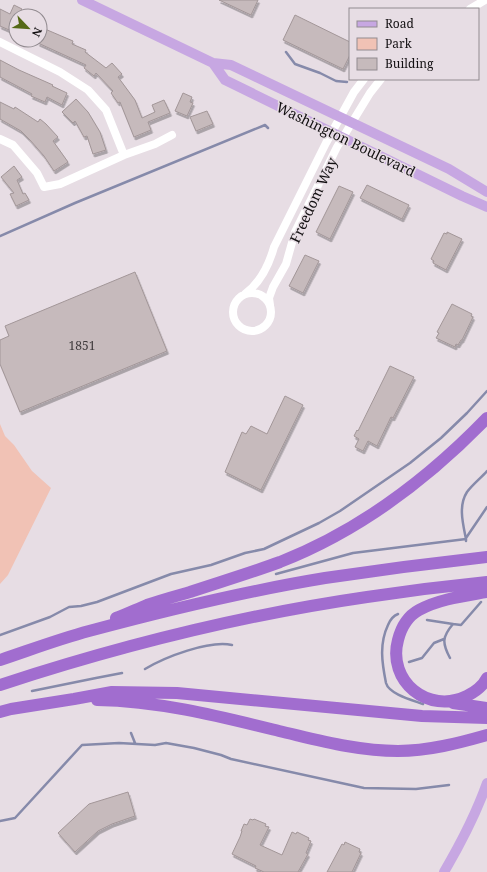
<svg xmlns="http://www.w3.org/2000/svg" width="487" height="872" viewBox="0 0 487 872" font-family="'Noto Serif',serif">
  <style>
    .green { fill: #f1c2b5 }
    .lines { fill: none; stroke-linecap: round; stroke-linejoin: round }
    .stream { stroke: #868aaa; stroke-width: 2.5 }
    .building { fill: #c6babc; stroke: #a29698; filter: url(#shadow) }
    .minor { stroke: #fff; stroke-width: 8 }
    .major { stroke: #c7a7e2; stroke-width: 10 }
    .highway { stroke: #a16dcf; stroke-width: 12 }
    .labels { text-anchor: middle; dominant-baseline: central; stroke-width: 3; stroke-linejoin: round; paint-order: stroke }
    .number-label { font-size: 12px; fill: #3f3a3c }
    .street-label { font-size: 14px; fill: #120f11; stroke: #e7dde4 }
  </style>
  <defs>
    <filter id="shadow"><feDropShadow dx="1.5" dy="3" stdDeviation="0" flood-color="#0004"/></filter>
  </defs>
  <rect width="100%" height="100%" fill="#e7dde4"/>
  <path class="green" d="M0,424l5,12 9,9 18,26 19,17 -43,87 -8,9z"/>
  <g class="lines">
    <path class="stream" d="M286,52l9,12 25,9 16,8 11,1
      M0,236l75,-33 190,-78 3,3
      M466,538l21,-31
      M466,539c-3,-15 -8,-33 1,-47 6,-8 14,-14 20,-21
      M276,574l77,-21 113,-14v2
      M398,614c-5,2 -8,6 -10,11 -9,19 -6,38 -2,58 3,11 26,17 37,21
      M427,620l26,4
      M0,635l50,-18 19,-10 12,-1 16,-4 74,-28 40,-9 34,-12 19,-4 55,-26 21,-12 70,-48 31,-25 26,-25 20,-22
      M450,658c-8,-15 -8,-21 3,-34l8,1 20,-23
      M409,662l13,-4 12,-15 10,-4
      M145,669c20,-12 64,-29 87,-24
      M32,691l64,-13 26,-5
      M131,733l4,10
      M0,821l15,-3 67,-73 37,-2 36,2 11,-2 28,5 27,7 10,4 133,29 52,1 33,-4"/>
  </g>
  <path class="building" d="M219,0h39l-7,15z
    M14,5l8,4 -4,7h-2v17l-16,-7v-17l10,5z
    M295,15l55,27v13l-7,14 -60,-29z
    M45,29l28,12 -1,3 14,6 -1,2 21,16 6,-5 10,11 -4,3 17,23 7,18 13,-6 -3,-7 12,-5 6,13 -22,9 3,8 -17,7 -14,-35 -2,1 -7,-10 2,-2 -17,-18 -2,3 -10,-8 2,-3 -48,-22z
    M0,60l19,10 34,15 -1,1 15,7 -5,12 -15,-8 -2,5 -14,-6 1,-2 -32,-17z
    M183,93l9,4 -2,5 3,1 -6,13 -12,-5z
    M76,99l12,13 12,20 6,18 -13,4 -6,-18 -3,1 -9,-16 -2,2 -11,-11z
    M0,102l14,7 1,-2 23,15 2,-3 6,5 12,13 -5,4 15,21 -14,9 -10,-15 -14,-16 -9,-9 -21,-12z
    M207,111l6,13 -17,7 -6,-14z
    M14,166l8,11 -5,3 6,14 2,-1 4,7 -13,6 -6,-12 4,-1 -13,-16z
    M367,185l42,20 -7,14 -42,-21z
    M339,186l14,6 -23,47 -14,-7z
    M447,232l15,7 -16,31 -13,-7 1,-2 -3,-2 13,-26 3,1z
    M305,255l14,6 -16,32 -14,-7z
    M135,272l32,79 -147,61 -20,-48v-24l9,-4 -4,-10z
    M452,304l20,10 -1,2 2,1 -11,23h-1l-3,5 -2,-1 -1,3 -19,-9 3,-5 -2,-1z
    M390,366l24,11 -21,41 -2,-1 -14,29 -9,-5 -5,10 -8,-4 4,-8 -5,-3 3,-6 1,1z
    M285,396l18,9 -42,85 -36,-18 17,-40 4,2 5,-8 16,8z
    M128,792l7,24 -23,8 -14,7 -23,21 -17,-19 31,-29z
    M250,819l3,1 1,-1 12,5 -1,2 4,1 -9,18 22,10 10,-23 4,2 1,-2 12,6 -1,2 3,1 -5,12 2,1 -10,18h-34l-9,-4 1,-2 -24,-12 8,-17 2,-6h-1l3,-7 3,1z
    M345,842l15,7 -1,3 2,1 -9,19h-25l15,-28 2,1z"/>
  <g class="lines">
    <path class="minor" d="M470,9l15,-9
      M0,42l60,30 28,18 18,20 18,45
      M0,139l13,6 24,28 7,14 16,-3 64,-29 31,-11 17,-9
      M233 312a19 19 0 1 1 38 0a19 19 0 1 1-38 0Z
      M245,294c16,-12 24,-29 29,-47l52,-104 28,-51 10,-13
      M270,305l-1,-7 4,-11 13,-23 9,-32 42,-85 33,-54 11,-14"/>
    <path class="major" d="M82,0l131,63 18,2 21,10 197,94 38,23
      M213,63l12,17 237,116 25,11
      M444,872c17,-29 32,-58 43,-89"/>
    <path class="highway" d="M487,592c-23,4 -48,7 -68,18 -11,6 -18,18 -21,30 -11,41 30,75 69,56 8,-4 16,-10 20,-18
      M116,618c11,-4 21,-9 31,-13 14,-5 29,-9 43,-13 30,-10 60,-19 90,-30 79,-31 148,-83 207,-144
      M0,660c30,-10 59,-21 89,-29 78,-21 157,-40 236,-53 54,-8 108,-15 162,-21
      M0,685c119,-39 243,-70 367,-88 40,-6 80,-11 120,-15
      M97,700c62,1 121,16 182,31 39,9 78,20 119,20 30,0 61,-8 89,-16
      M453,703l34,5
      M0,712l11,-3 63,-10 38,-7 65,1 245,23 65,2"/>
  </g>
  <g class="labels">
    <g class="number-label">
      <text x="82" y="345">1851</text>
    </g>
    <g class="street-label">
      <text transform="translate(346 139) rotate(26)">Washington Boulevard</text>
      <text transform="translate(313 200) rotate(-65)">Freedom Way</text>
    </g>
  </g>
  <rect x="349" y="8" width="130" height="72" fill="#e7dde4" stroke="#928b90"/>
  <rect x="357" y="21" width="20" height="6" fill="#c7a7e2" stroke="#928b90"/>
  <text x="385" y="28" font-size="12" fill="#120f11">Road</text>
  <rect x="357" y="38" width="20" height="12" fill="#f1c2b5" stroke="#928b90"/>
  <text x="385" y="48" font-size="12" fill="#120f11">Park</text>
  <rect x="357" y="58" width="20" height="12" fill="#c6babc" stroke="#928b90"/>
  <text x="385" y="68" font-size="12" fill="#120f11">Building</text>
  <g transform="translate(28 28) rotate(115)"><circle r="19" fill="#e7dde4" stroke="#928b90"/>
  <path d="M0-3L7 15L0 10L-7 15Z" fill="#556917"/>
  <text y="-6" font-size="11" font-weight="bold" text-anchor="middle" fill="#120f11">N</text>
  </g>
</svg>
